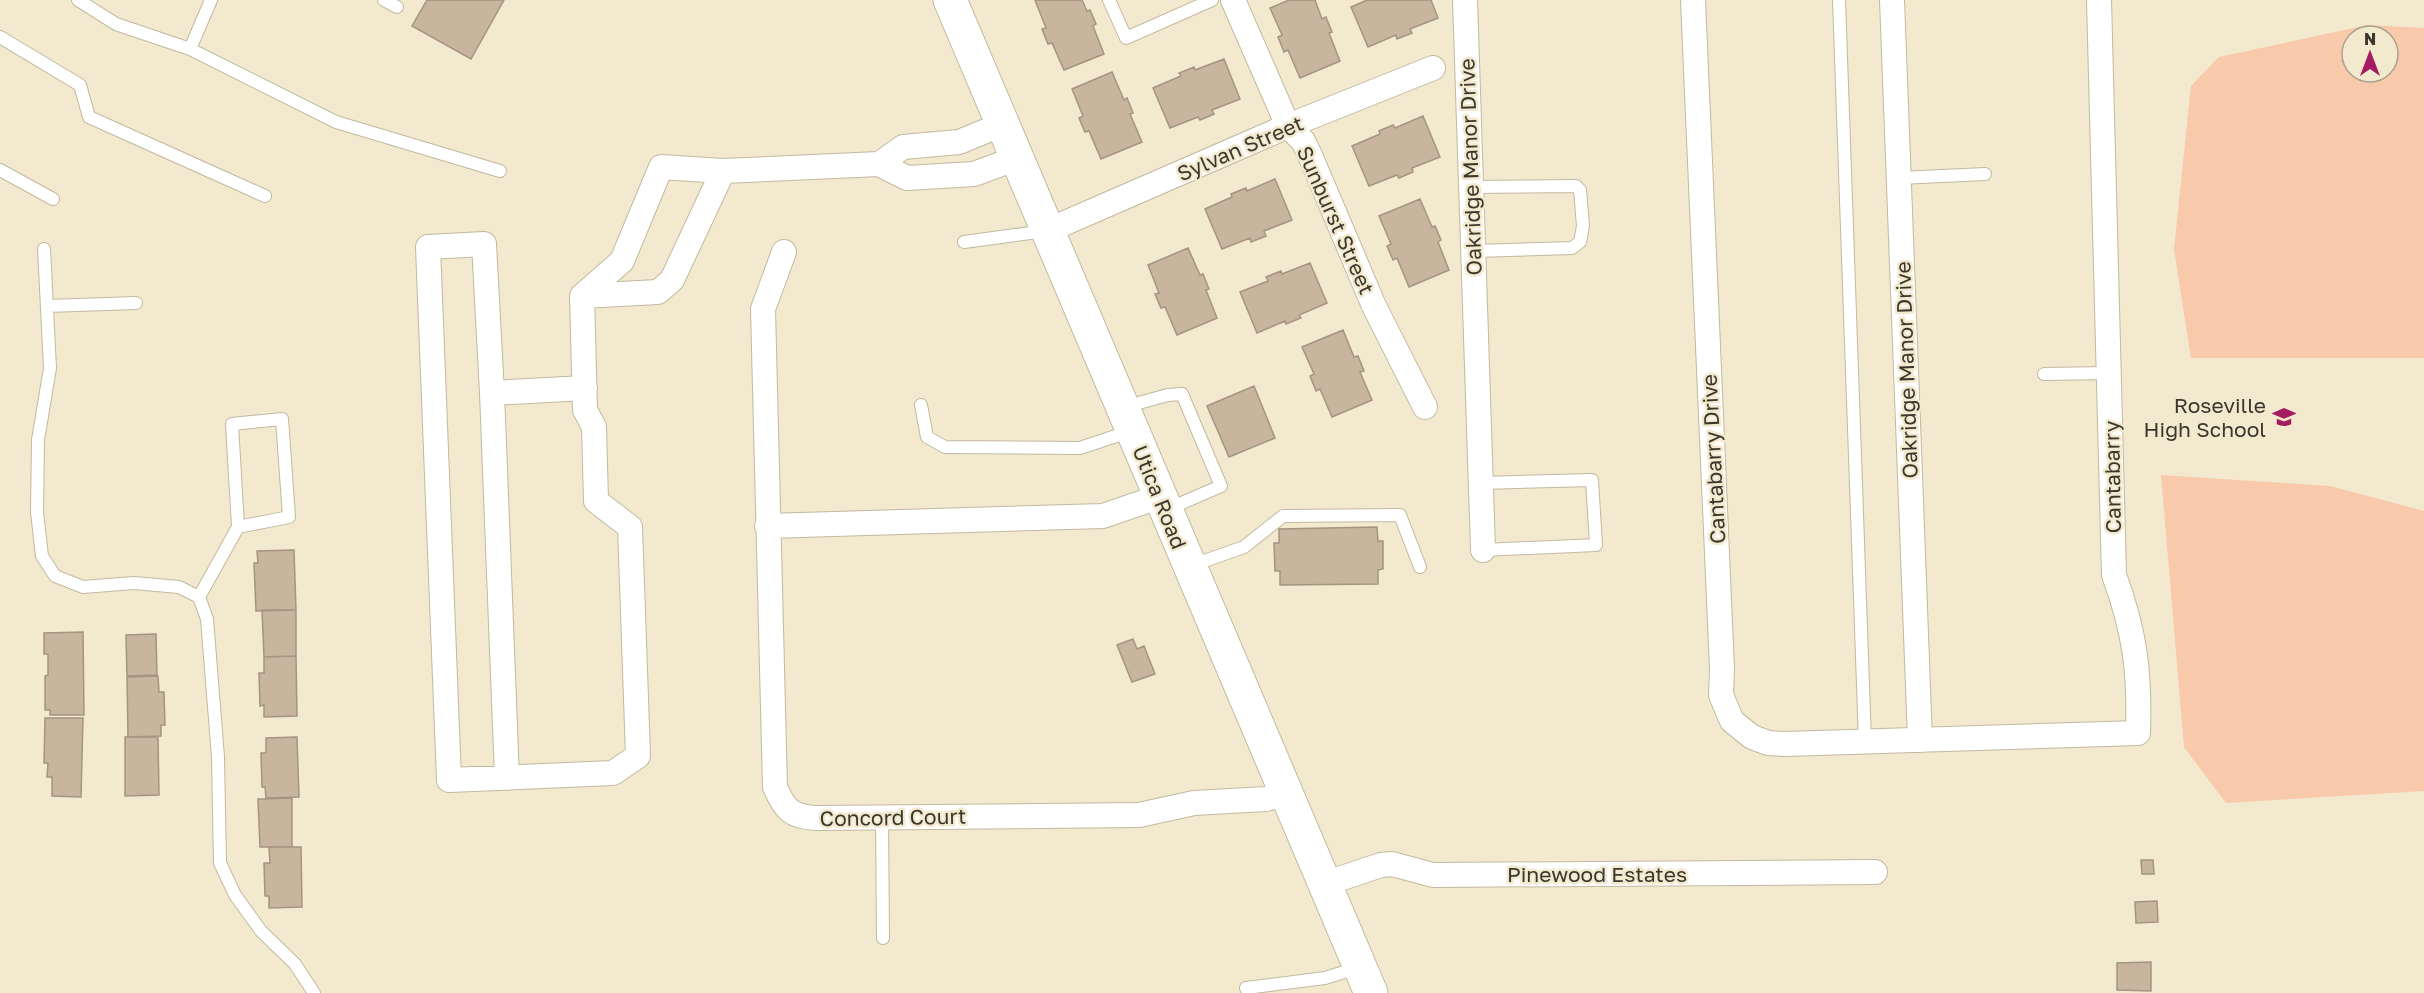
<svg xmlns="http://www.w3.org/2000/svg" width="2424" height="993" viewBox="0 0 2424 993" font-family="'Golos Text',sans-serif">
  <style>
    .green { fill: #f8c9ab; fill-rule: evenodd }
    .building { fill: #c7b59e; stroke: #a5947e; stroke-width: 1.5 }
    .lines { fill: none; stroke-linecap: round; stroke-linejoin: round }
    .lane-casing { stroke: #c2b99f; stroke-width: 14 }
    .street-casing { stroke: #c2b99f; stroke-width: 26 }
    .secondary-casing { stroke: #c2b99f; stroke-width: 35 }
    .lane { stroke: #fff; stroke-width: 12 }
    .street { stroke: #fff; stroke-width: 24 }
    .secondary { stroke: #fff; stroke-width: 33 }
    .labels { text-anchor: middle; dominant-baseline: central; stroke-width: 5; stroke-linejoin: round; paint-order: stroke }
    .street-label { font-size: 21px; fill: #3b372d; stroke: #f2e9ce }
    .poi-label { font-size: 21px; fill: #3b372d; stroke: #f2e9ce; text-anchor: end }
  </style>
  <rect width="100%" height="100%" fill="#f2e9ce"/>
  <path class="green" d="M2368,25l56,3v330h-233l-17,-109 17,-163 28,-29zM2352,36h36v36h-36z
    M2161,475l169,11 94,25v280l-198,12 -42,-56z"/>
  <path class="building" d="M427,0h77l-33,59 -59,-33z
    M1035,0h47l5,11 3,-1 6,14 -3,2 11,28 -40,16 -12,-27 -4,1 -6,-15 4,-1z
    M1289,0h26l7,19 4,-2 6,15 -3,1 11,28 -40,17 -12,-28 -4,2 -6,-15 4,-2 -12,-27z
    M1367,0h64l7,18 -28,11 2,4 -15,6 -1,-4 -28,12 -17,-40z
    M1224,59l16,40 -28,11 2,4 -14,6 -2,-3 -28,11 -17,-40 28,-12 -2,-3 15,-6 1,3z
    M1112,72l12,28 3,-2 6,15 -3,1 12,28 -41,17 -12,-28 -4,1 -6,-14 4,-2 -11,-27z
    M1423,116l17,41 -28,11 1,4 -14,6 -2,-3 -28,11 -17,-40 28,-12 -1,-3 14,-6 2,3z
    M1275,179l17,41 -28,11 2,5 -15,6 -1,-4 -28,11 -17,-40 27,-12 -1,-3 15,-6 1,3z
    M1420,199l12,28 3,-1 6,14 -3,2 11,28 -40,17 -12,-29 -4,2 -6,-14 4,-2 -12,-28z
    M1188,248l12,27 3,-1 6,15 -3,1 11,28 -40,17 -12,-28 -4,1 -6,-14 4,-1 -11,-28z
    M1310,263l17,40 -28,12 2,3 -15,6 -1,-3 -28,12 -17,-41 28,-11 -2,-4 15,-6 1,3z
    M1343,330l11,27 4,-1 6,15 -4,1 12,28 -40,17 -12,-28 -4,2 -6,-15 4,-2 -12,-27z
    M1254,386l21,52 -46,19 -22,-51z
    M1377,527l1,14h5v28l-5,1v14l-98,1v-14h-5l-1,-28h5v-14z
    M294,550l2,60 -40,1 -2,-48h4l-1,-12z
    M262,610h34v46l-32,1z
    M83,632l1,83h-34v-5h-5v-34l3,-1v-21h-4v-21z
    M156,634l1,41 -30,1 -1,-41z
    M1133,639l4,10 7,-3 11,28 -23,8 -15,-37z
    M296,656l1,60 -33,1v-12l-4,1 -1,-33h5v-16z
    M158,676l1,16h5l1,33h-4v11l-33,1 -1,-60z
    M45,718h38l-2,79 -29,-1v-19h-5l1,-14h-4z
    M125,737h33l1,58 -34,1z
    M297,737l2,60 -33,1 -1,-11h-3l-1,-34h5v-15z
    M292,798v49h-32l-2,-48z
    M269,847h32l1,60 -33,1v-12h-4l-1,-33h6z
    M2141,860h12l1,14h-12z
    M2157,901l1,21 -22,1 -1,-21z
    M2151,962v29l-34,-1v-27z"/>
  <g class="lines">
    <g class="lane-casing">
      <path id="lane" d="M78,0l38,24 74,25 146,73 164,49
        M384,0l13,7
        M1109,0l17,38 86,-38
        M1839,0l26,742
        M0,37l80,48 9,32 176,79
        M190,49l21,-49
        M0,170l53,29
        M1899,178l86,-4
        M1471,187l105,-1 4,4 3,36 -3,16 -8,6 -99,3
        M964,242l81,-11
        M44,249l6,119 -12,72 -1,72 5,44 13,20 28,11 51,-4 45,4 20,10 8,22 11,138 2,106 15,32 26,36 34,33 19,29
        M47,306l89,-3
        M2044,374l65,-1
        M921,405l6,32 18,10 135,1 51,-17
        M1124,407l44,-12 14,-1 39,92 -53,23
        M1481,483l111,-3 4,65 -113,5
        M1190,566l54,-19 39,-31 117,-1 20,52
        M199,597l39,-70 -6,-103 50,-5 7,98 -51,10
        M882,816l1,122
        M1249,993l-3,-5 79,-10 32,-10"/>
    </g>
    <g class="street-casing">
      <path id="street" d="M1233,0l55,126 15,15 6,12 65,153 51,101
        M1465,0l18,550
        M1693,0l29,669 -1,26 11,26 20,16 16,6 17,1 353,-11c2,-61 -3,-101 -24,-158l-15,-575
        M1892,0l28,740
        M879,164l24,-17 56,-5 44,-18
        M1049,230l239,-104 145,-58
        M784,252l-21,57 12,478c10,23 16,30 42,31l322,-3 55,-12 72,-4 20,-5
        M582,296l76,-4 14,-12 51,-109
        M585,388l-93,5 -8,-149 -56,3 21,533 164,-7 25,-17 -8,-229 -34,-26 -2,-74 -9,-17 -3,-114 40,-35 39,-94 62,4 156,-7 28,14 67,-4 43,-16
        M492,393l15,385
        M767,526l336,-10 58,-20
        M1324,884l57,-19 11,-1 41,11 442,-3"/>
    </g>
    <g class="secondary-casing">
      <path id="secondary" d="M950,0l421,993"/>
    </g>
    <use href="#lane" class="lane"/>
    <use href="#street" class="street"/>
    <use href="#secondary" class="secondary"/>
  </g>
  <defs>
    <g id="school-bare" transform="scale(1.8)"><path d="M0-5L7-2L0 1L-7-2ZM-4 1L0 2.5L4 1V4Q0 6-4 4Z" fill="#a51a60" stroke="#f2e9ce" stroke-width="2.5" paint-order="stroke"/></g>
  </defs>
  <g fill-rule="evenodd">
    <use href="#school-bare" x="2284" y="417"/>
  </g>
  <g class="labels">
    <g class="street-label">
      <text transform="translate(1240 148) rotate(-23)">Sylvan Street</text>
      <text transform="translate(1470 167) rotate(-92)">Oakridge Manor Drive</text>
      <text transform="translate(1336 220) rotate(66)">Sunburst Street</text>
      <text transform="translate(1906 370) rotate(-92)">Oakridge Manor Drive</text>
      <text transform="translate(1713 459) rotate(-93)">Cantabarry Drive</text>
      <text transform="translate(2112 477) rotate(-91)">Cantabarry</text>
      <text transform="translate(1160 497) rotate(68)">Utica Road</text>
      <text transform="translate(893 817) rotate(-1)">Concord Court</text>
      <text x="1597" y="874">Pinewood Estates</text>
    </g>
    <g class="poi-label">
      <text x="2266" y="405">Roseville<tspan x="2266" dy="24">High School</tspan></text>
    </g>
  </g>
  <g transform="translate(2370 54)"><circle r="28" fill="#f2e9ce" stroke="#a9a28e" stroke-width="1.5"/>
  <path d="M0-4.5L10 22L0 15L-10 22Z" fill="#a51a60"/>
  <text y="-9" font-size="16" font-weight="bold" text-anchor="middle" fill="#3b372d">N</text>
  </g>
</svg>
